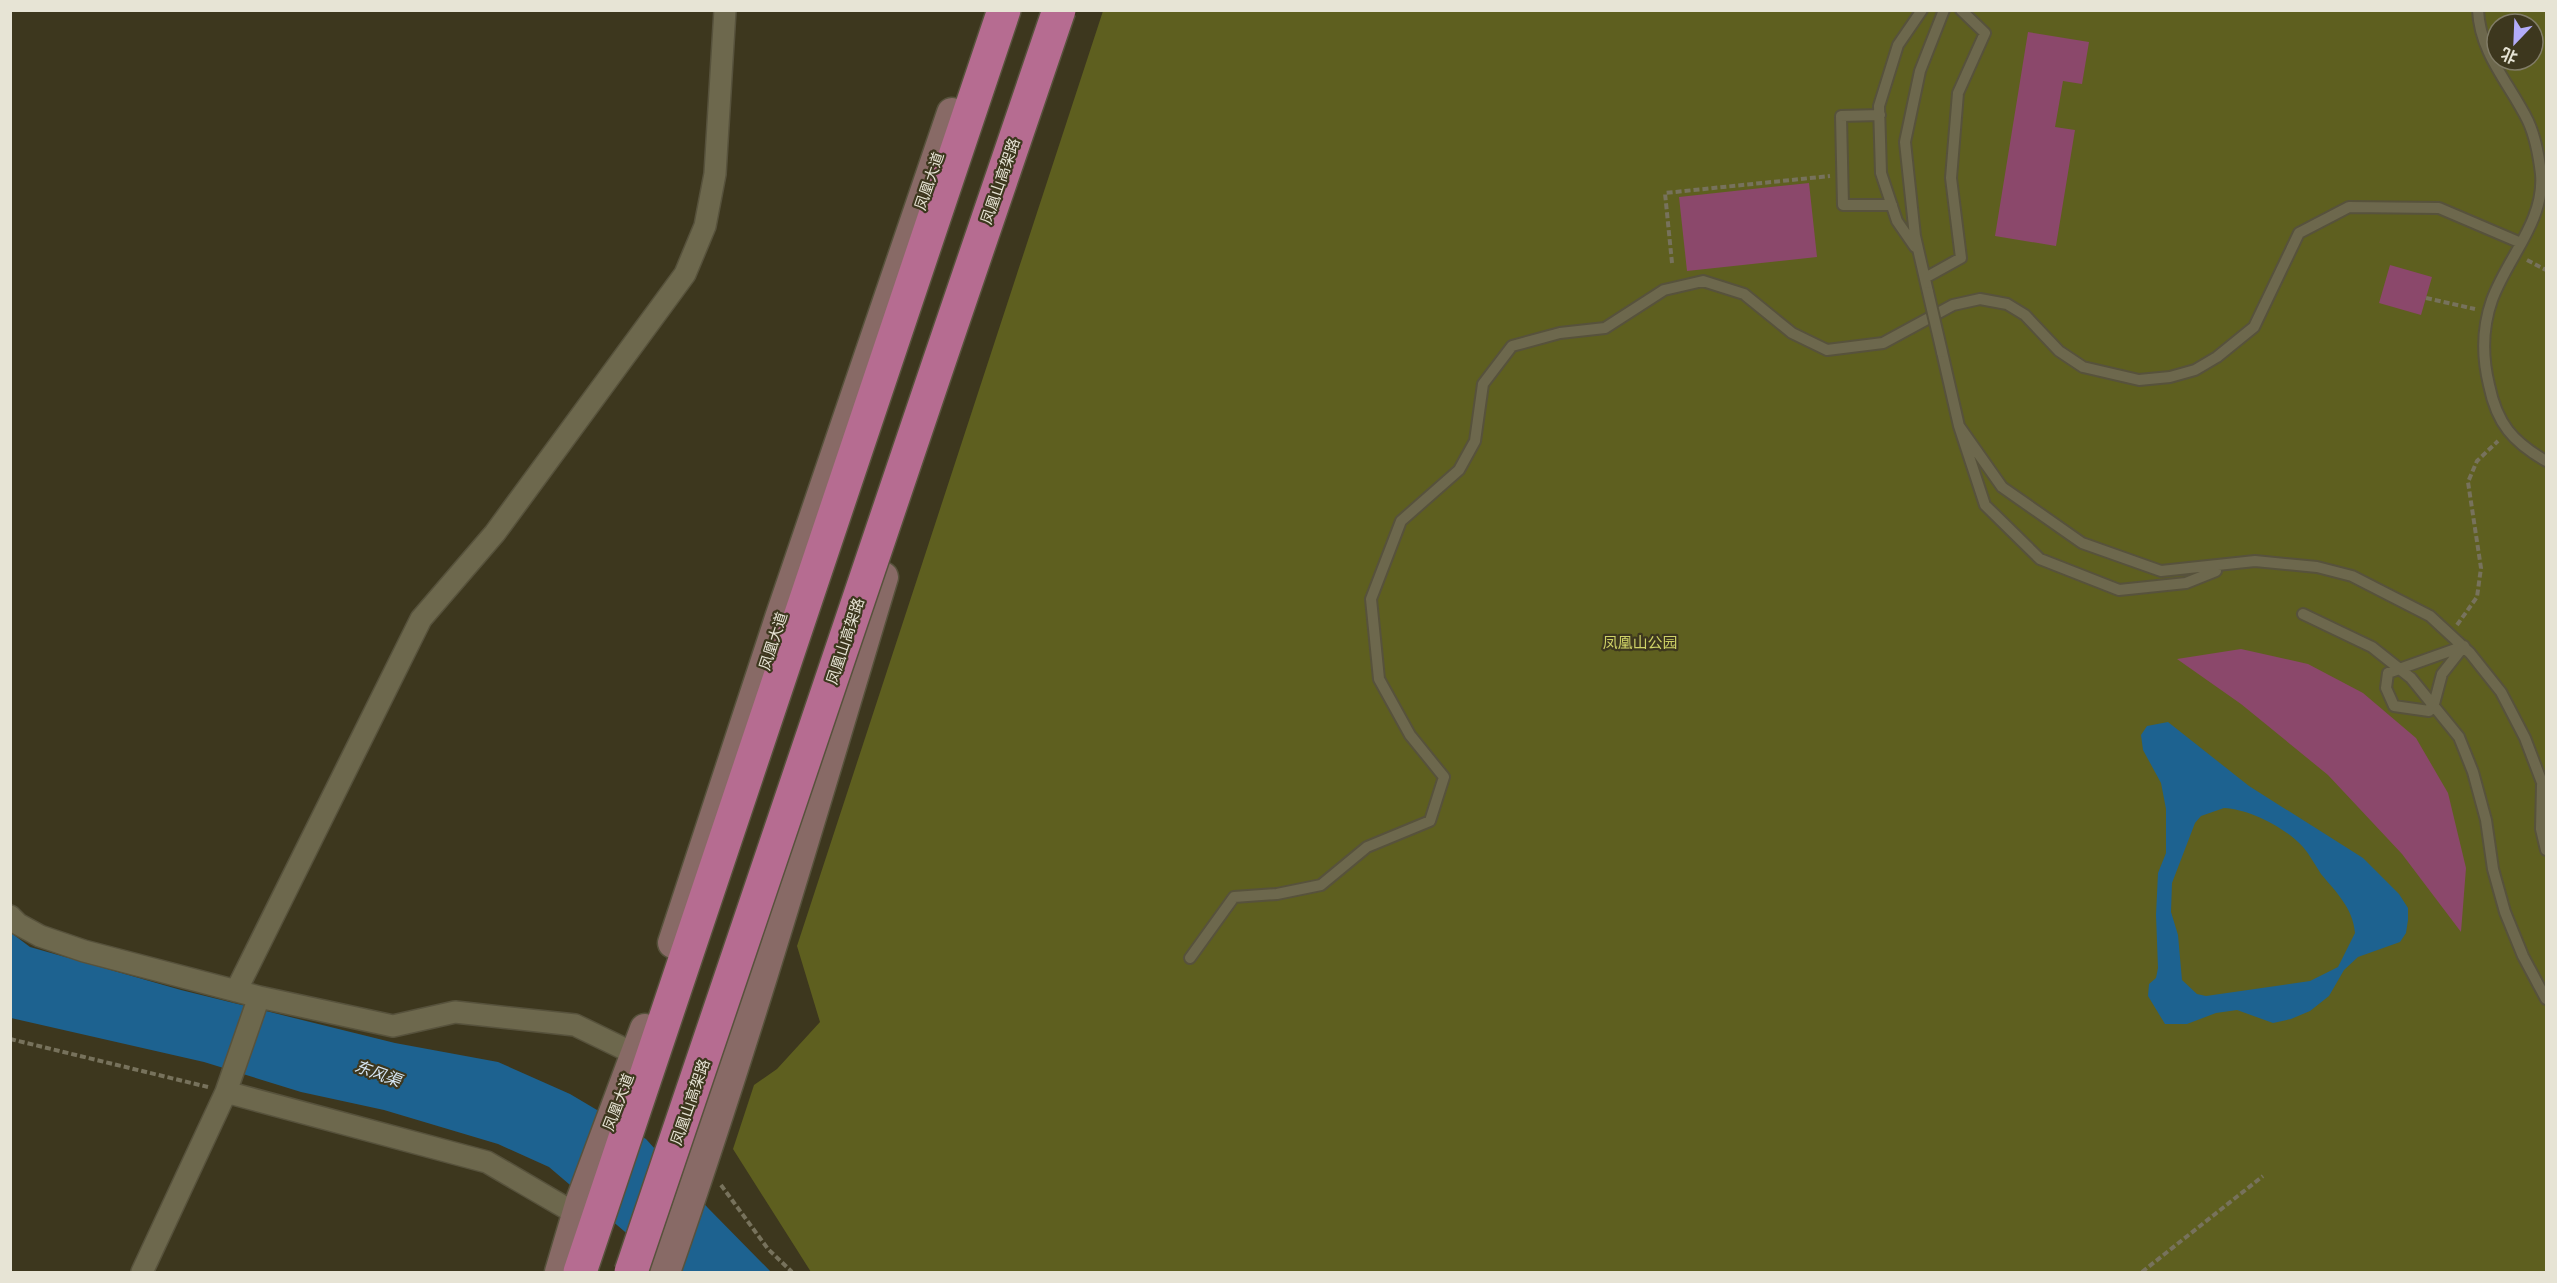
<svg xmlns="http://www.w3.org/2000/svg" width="2557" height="1283" viewBox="0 0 2557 1283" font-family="'PT Sans','Noto Sans SC',sans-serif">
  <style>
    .green { fill: #5e5f1f; fill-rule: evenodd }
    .water { fill: #1d6290; fill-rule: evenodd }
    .building { fill: #8b486b }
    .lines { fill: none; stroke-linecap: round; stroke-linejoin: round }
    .service-casing { stroke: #57523c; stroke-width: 14 }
    .minor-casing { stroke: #57523c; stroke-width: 24 }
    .secondary-casing { stroke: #57523c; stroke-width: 33 }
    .trunk-casing { stroke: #57523c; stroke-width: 36 }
    .path { stroke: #77725c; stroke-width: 4; stroke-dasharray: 6 3; stroke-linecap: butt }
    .service { stroke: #6d684d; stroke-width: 10 }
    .minor { stroke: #6d684d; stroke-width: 21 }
    .secondary { stroke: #886a66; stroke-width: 30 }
    .trunk { stroke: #b66c91; stroke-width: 33 }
    .service-bridge-casing { stroke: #57523c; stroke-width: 14; stroke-linecap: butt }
    .trunk-bridge-casing { stroke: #57523c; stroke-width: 36; stroke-linecap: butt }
    .service-bridge { stroke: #6d684d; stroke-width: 10 }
    .trunk-bridge { stroke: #b66c91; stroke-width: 33 }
    .labels { text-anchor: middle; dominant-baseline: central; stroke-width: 4.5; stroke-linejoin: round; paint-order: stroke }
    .street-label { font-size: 15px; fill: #e7e4d5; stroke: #3d371e }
    .park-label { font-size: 15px; fill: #cfd267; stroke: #3d371e }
    .water-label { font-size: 16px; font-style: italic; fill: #d6e6f4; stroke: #3d371e }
  </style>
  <rect width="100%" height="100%" fill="#3d371e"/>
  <path class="green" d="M1103,11h1443v1261h-1735l-78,-123 21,-64 23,-16 43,-47 -23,-76zM2497,24h36v36h-36z"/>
  <path class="water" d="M2168,722l81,64 114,72 36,36 9,14v12l-2,13 -6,9 -42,15 -14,13 -15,26 -19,15 -19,8 -18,4 -36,-13 -21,3 -29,11h-22l-17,-28 1,-12 7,-6 2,-10 -2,-53 2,-42 8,-20v-44l-5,-26 -18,-33 -2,-15 6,-9zM2224,808c25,1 62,20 79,39 7,8 12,18 18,27 15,18 32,34 34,59l-17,34 -28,14 -104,15 -9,-2 -15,-14 -4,-45 -7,-23 1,-29 23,-60 6,-7z
    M10,932l20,15 151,43 214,53 103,19 72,32 76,45 62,69 63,64h-99l-123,-105 -51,-23 -114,-34 -83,-18 -97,-30 -193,-44z"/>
  <path class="building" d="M2028,32l61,10 -7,42 -19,-3 -8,46 20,3 -19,116 -61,-10z
    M1809,183l8,74 -130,14 -8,-74z
    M2390,265l42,12 -11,38 -42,-12z
    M2241,649l67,15 55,29 53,45 32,55 18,75 -5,64 -59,-78 -74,-79 -87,-71 -64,-45z"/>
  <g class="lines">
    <g class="service-casing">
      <path id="service" d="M2478,10c2,44 32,74 50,111 7,15 11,36 13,53 4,47 -34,84 -49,126 -10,28 -10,56 -3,85 8,39 24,57 57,76
        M1880,115l-39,1 2,89h49
        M1915,247l-18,-26 -16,-48 -2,-67 19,-61 24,-35
        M1925,278l36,-20 -10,-80 7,-85 27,-60 -24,-23
        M1928,292l-13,-56 -10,-94 15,-71 24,-61
        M1942,352l17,74 26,79 55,54 79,31 67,-7 30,-12
        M1959,426l43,61 80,56 79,28 94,-10 62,6 35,9 78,40 40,37 31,39 24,46 21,55
        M2303,614l69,33 39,31 48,59 14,35 13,48 7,49 12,43 18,44 23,43
        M2464,646l-22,28 -8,30 -5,7 -35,-5 -8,-18 2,-15z
        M2542,785l-1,44 5,21
        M1190,958l44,-61 43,-3 44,-9 46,-38 63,-26 14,-44 -34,-42 -31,-56 -8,-80 30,-78 58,-51 16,-29 8,-57 29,-38 48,-13 45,-5 59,-38 39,-9 41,13 48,39 35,17 56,-7 70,-38 27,-6 27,5 18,11 34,36 24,16 56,13 31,-3 25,-7 22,-13 37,-30 45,-94 50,-26 90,1 82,35"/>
    </g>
    <g class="minor-casing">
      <path id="minor" d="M10,916l8,8 22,12 44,15 175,46 134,29 62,-14 120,13 62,30
        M236,991l185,-372 74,-86 190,-259 20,-48 10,-52 10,-164
        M226,1092l261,70 91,53
        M142,1272l84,-180 33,-95"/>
    </g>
    <g class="secondary-casing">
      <path id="secondary" d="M673,943l107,-325 172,-505
        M560,1272l21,-71 64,-172
        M665,1272c80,-229 148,-462 218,-695"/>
    </g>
    <g class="trunk-casing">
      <path id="trunk" d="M580,1272l424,-1262"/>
    </g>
    <path class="path" d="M2527,260l19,10
      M1672,263l-7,-70 165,-17
      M2426,298l49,11
      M2457,625l20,-28 4,-29 -13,-86 9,-21 21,-20
      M10,1039l198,48
      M721,1185l47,64 24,23
      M2142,1272l121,-96"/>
    <use href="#service" class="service"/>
    <use href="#minor" class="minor"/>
    <use href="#secondary" class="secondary"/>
    <use href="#trunk" class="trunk"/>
    <g class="service-bridge-casing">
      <path id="service-bridge" d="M1928,292l14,60"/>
    </g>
    <g class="trunk-bridge-casing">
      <path id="trunk-bridge" d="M631,1272c145,-419 283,-842 428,-1262"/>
    </g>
    <use href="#service-bridge" class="service-bridge"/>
    <use href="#trunk-bridge" class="trunk-bridge"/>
  </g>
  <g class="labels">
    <g class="street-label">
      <text transform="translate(929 181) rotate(-71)">凤凰大道</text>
      <text transform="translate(1000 181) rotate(-71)">凤凰山高架路</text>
      <text transform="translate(773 641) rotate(-72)">凤凰大道</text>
      <text transform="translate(845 641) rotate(-72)">凤凰山高架路</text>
      <text transform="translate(618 1102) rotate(-69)">凤凰大道</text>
      <text transform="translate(690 1102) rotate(-71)">凤凰山高架路</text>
    </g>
    <g class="park-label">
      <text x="1640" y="642">凤凰山公园</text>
    </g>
    <g class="water-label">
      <text transform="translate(378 1073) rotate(20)">东风渠</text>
    </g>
  </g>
  <rect width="2557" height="1283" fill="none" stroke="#e7e4d5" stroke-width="24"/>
  <g transform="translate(2515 42) rotate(203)"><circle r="28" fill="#3d371e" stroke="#817c67" stroke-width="1.5"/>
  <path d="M0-4.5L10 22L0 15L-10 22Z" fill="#b3acf9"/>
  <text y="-9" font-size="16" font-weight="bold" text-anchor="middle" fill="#e7e4d5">北</text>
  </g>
</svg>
